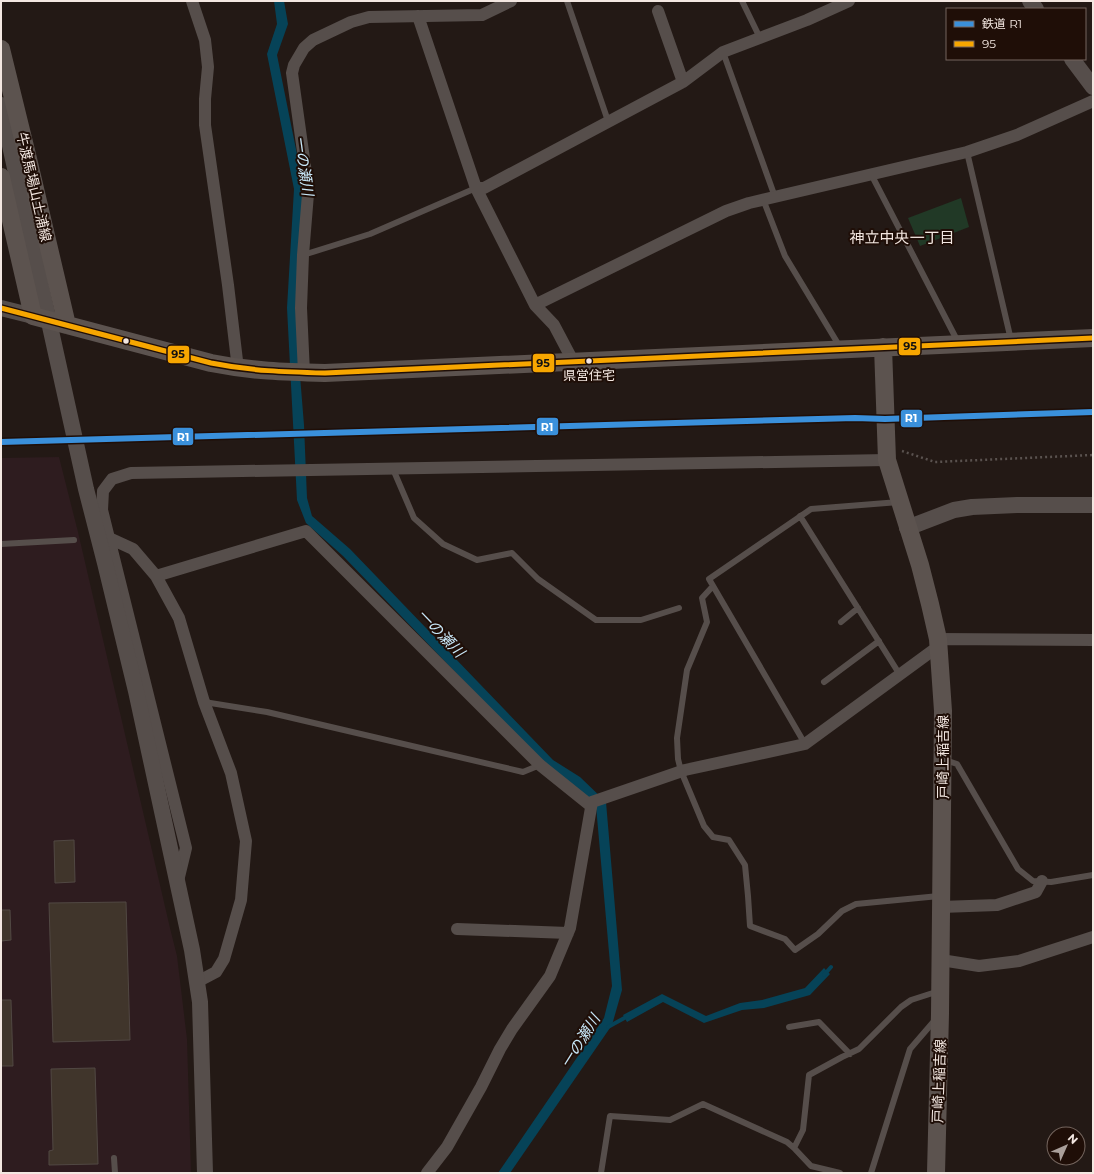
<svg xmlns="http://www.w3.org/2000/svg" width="1094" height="1174" viewBox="0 0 1094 1174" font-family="Montserrat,'Noto Sans JP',sans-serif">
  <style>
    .industrial { fill: #2e1c1f }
    .green { fill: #213926 }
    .water { fill: #064358 }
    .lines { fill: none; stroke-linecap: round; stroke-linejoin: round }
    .stream { stroke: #064358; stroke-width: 4 }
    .building { fill: #40352b; stroke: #514843 }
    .path { stroke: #5a524f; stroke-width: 2.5; stroke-dasharray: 2 3; stroke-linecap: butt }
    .service { stroke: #564e4b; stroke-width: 6 }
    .minor { stroke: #564e4b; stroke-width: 12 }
    .tertiary { stroke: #564e4b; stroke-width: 16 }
    .secondary { stroke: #5c534f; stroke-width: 18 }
    .bus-1-casing { stroke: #1f0e07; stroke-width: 8 }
    .bus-1 { stroke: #f7a600; stroke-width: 5 }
    .rail-1-casing { stroke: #1f0e07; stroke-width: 9 }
    .rail-1 { stroke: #3a90db; stroke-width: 6 }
    .bus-dot { fill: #f3e7e1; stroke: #1f0e07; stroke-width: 1.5 }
    .labels { text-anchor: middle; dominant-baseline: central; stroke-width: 4; stroke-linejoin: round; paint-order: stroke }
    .bus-label { font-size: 13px; fill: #f3e7e1; stroke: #1f0e07 }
    .street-label { font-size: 14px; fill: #f3e7e1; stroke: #1f0e07 }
    .water-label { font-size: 15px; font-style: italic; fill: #c8e8f9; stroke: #1f0e07 }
    .neighbourhood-label { font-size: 15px; fill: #f3e7e1; stroke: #1f0e07 }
    .line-badge { stroke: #1f0e07; stroke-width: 1.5 }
    .badge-label { font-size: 11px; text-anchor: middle; font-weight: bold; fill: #fff }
    .pale-badge-label { font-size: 11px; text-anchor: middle; font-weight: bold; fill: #111 }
  </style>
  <rect width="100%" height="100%" fill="#231915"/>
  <path class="industrial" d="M59,457l19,75 92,396 7,28 10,83 4,134h-190v-715z"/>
  <path class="green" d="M961,198l8,29 -49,19 -12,-28z"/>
  <path class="water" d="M274,1h10l4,23 -11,31 27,134 -5,174 5,62 3,73 5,18 38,33 203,211 27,17 26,25 16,188 -10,35 -102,148h-12l106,-155 8,-32 -16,-180 -48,-38 -205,-212 -37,-33 -9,-23 -10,-192 7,-119 -27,-135 10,-30z
    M824,968l6,6 -20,21 -46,13 -22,2 -38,13 -41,-21 -36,20 -4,-7 39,-21 44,22 34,-13 22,-3 43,-12z"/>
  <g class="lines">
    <path class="stream" d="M824,975l7,-8
      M608,1027l20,-11"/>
  </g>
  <path class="building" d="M74,840l1,42 -20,1 -1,-42z
    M126,902l4,138 -77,2 -4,-139z
    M1,910h9l1,30 -10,1z
    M1,1000h10l2,66h-12z
    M95,1068l3,96 -49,1v-14l4,-1 -2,-81z"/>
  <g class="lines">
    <path class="path" d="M902,451l33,11 158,-7"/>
    <path class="service" d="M567,1l41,120
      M742,1l18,37
      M723,52l52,145
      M967,152l44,188
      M871,174l87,168
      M763,199l22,57 55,91
      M303,255l67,-21 106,-46
      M393,469l21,49 29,26 34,16 35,-7 26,26 58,41h45l38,-12
      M800,516l100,159
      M1,544l73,-4
      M713,586l-11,12 5,24 -20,48 -10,68 1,21 3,12 23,55 9,11 16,3 16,25 3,31 2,30 35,13 10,11 23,-16 24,-23 14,-7 83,-8
      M841,622l17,-14
      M824,682l55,-41
      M204,702l63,10 256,60 17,-7
      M805,744l-96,-165 102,-70 88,-7
      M945,760l12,4 61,105 15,12 18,1 42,-7
      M789,1027l30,-5 31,32
      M794,1148l9,-18 6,-55 33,-18 17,-8 42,-42 10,-7 28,-9
      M114,1158l1,15
      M601,1173l9,-57 60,4 33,-16 84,38 7,6 17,18 29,7
      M871,1173l39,-124 25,-29"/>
    <path class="minor" d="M192,1l13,39 3,27 -3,32v26l23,160 10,84
      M658,11l25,71
      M418,16l58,172 59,117 19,20 19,36
      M476,188h8l199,-106 40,-30 84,-32 42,-19
      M535,305l191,-94 23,-8 218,-51 50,-17 76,-34
      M304,373l-3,-65 2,-53 5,-61 -2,-21 -14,-100 2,-8 10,-17 9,-8 38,-18 18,-5 113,-2 29,-14
      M109,538l24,11 23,27 23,42 25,84 27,71 15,68 -5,59 -17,59 -8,13 -19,10
      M156,576l150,-45 234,234 51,41
      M938,639l155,1
      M178,881l8,-33 -84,-338 1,-19 9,-12 19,-6 756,-13
      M941,907l56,-2 39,-13 6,-11
      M457,929l111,4
      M941,960l38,6 40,-5 74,-24
      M427,1173l20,-26 34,-60 19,-38 12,-20 38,-53 20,-48 22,-126 93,-32 120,-26 127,-93 7,-2"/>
    <path class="tertiary" d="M1030,1l6,8
      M1072,59l21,28
      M1,105l85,384 19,74 31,128 56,259 8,52 5,171
      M1,308l32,8
      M907,528l47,-18 18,-3 45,-2h76"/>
    <path class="secondary" d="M1,49l27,110 39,166
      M1,177l32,139 178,47c40,8 74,9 114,10l768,-35
      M883,347l4,113 33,105 10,39 8,35 5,72 -3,303 -4,159"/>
    <g class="bus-1-casing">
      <path id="bus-1" d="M1,308l210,55c40,8 74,9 114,10l768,-35"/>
    </g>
    <use href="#bus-1" class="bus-1"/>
    <g class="rail-1-casing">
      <path id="rail-1" d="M1,442l854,-24 30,1 208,-7"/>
    </g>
    <use href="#rail-1" class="rail-1"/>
  </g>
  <g class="bus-dot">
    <circle cx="126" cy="341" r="3.5"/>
    <circle cx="589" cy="361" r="3.5"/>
  </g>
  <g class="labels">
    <g class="bus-label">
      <text x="589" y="375">県営住宅</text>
    </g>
    <g class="street-label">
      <text transform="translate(34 187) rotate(77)">牛渡馬場山土浦線</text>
      <text transform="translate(943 757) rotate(-90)">戸崎上稲吉線</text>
      <text transform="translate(939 1081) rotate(-88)">戸崎上稲吉線</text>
    </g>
    <g class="water-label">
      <text transform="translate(304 166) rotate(82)">一の瀬川</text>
      <text transform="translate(441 633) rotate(46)">一の瀬川</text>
      <text transform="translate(580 1041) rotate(-58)">一の瀬川</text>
    </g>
    <g class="neighbourhood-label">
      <text x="902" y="237">神立中央一丁目</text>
    </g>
  </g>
  <g class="line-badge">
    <rect x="898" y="337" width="23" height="19" rx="4" fill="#f7a600"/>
    <rect x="167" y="345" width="23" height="19" rx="4" fill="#f7a600"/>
    <rect x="532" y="353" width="23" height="20" rx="4" fill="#f7a600"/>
    <rect x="900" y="409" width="23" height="19" rx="4" fill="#3a90db"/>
    <rect x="536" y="417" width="23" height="19" rx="4" fill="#3a90db"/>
    <rect x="172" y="427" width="22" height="19" rx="4" fill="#3a90db"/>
  </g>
  <g class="badge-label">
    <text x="911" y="422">R1</text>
    <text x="547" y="431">R1</text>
    <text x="183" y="441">R1</text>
  </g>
  <g class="pale-badge-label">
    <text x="910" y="350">95</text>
    <text x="178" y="358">95</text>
    <text x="543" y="367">95</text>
  </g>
  <rect width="1094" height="1174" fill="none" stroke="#f3e7e1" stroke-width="4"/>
  <rect x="946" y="8" width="140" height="52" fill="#1f0e07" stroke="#74655e"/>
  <rect x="954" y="21" width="20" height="6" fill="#3a90db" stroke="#74655e"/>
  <text x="982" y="28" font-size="12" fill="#f3e7e1">鉄道 R1</text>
  <rect x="954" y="41" width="20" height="6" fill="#f7a600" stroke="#74655e"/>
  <text x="982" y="48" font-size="12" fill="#f3e7e1">95</text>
  <g transform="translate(1066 1146) rotate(45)"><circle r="19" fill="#1f0e07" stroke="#74655e"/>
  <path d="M0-3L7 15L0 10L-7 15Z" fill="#aa9f9a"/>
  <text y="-6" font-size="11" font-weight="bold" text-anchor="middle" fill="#f3e7e1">N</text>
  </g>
</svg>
